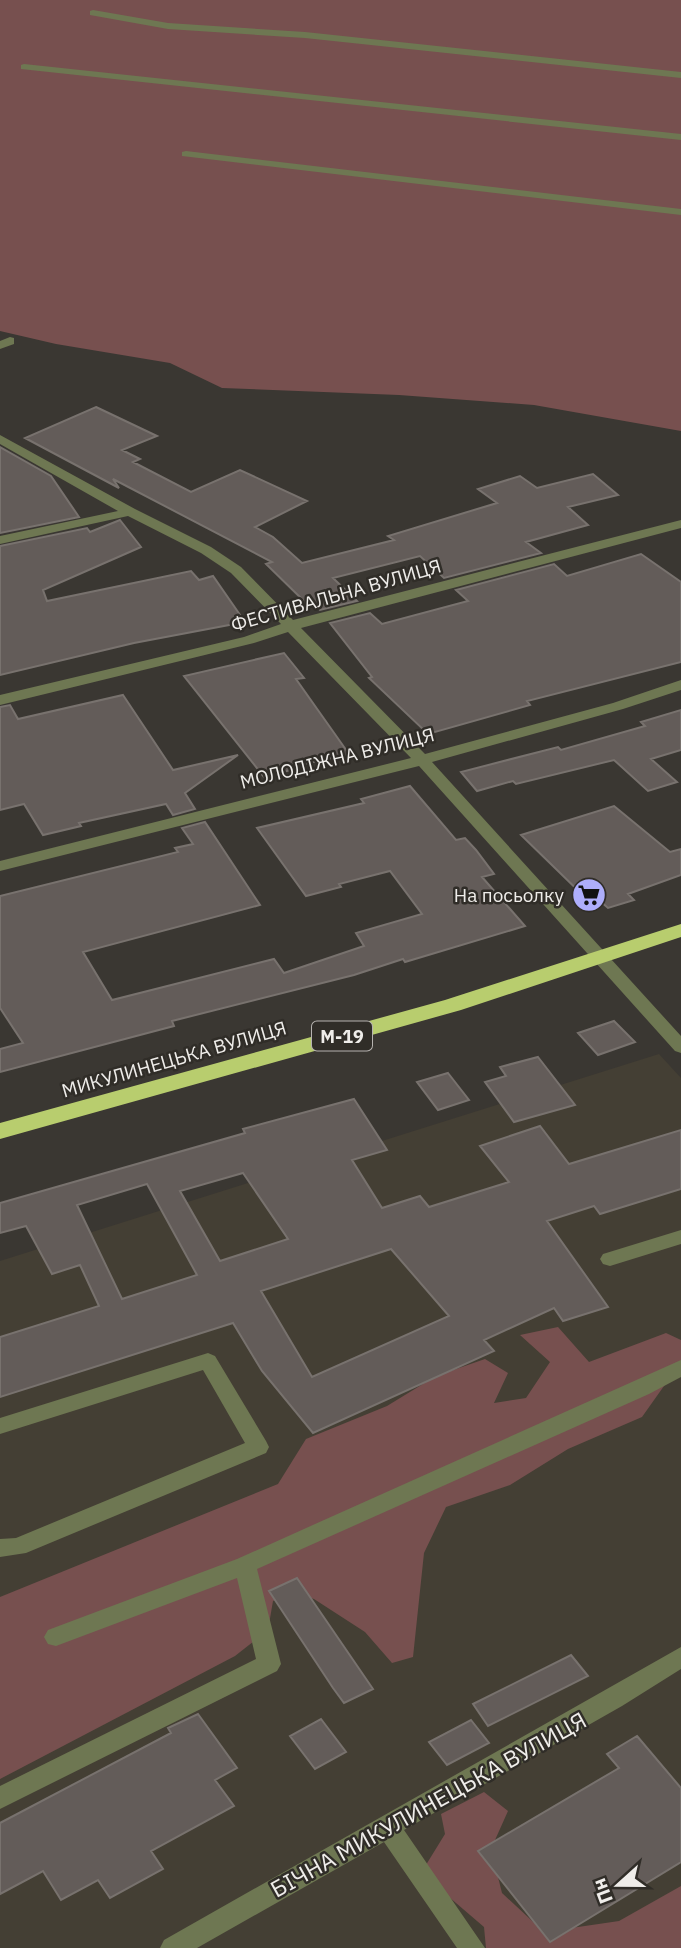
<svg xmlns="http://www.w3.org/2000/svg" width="681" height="1948" viewBox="0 0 681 1948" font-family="'IBM Plex Sans',sans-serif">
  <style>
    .built { fill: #443f34 }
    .green { fill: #77504f }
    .building { fill: #635c59; stroke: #78726e; stroke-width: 2; fill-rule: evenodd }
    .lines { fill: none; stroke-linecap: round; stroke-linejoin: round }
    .minor { fill: #6e7752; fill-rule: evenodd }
    .highway { fill: #b8cd6e; fill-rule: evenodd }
    .labels { text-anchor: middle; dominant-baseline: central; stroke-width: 5; stroke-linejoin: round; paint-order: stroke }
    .shield { fill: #302d28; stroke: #b6b3b0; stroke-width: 2 }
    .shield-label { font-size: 18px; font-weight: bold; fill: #efedea }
    .street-label { font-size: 19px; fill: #efedea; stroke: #302d28 }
    .poi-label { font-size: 19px; fill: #efedea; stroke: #302d28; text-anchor: end }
    .near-street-label { font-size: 23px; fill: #efedea; stroke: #302d28 }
  </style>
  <rect width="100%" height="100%" fill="#3a3732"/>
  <path class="built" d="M659,1054l22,24v870h-681v-687z"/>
  <path class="green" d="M0,0h681v431l-147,-26 -135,-10 -177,-7 -52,-25 -114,-19 -56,-13z
    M558,1327l31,35 77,-29 15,7v22l-39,55 -74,32 -58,36 -64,22 -22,46 -11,104 -21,6 -27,-31 -51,-33 -21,-6 -20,8 -5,29 -33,26 -235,123v-182l278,-113 28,-45 81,-33 49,-30 49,-17 23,14 -14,30 32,-5 24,-36 -30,-27z
    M484,1792l24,19 -17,38 11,44 42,39 75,-11 62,-35v62h-195l-2,-21 -63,-54 24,-39 -4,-20z"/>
  <path class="building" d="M96,407l61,29 -35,14 18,9 -7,3 58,30 49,-22 67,31 -52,26 18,10 29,26 92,-23 -6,-4 109,-33 -19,-14 42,-13 17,12 56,-14 25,21 -50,12 20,18 -62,17 15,11 -97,25 -24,-22 -87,22 24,23 -37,9 -8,-9 -6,2 -40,-39 6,-2 -159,-83 6,9 -94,-50z
    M0,447l51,29 28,41 -79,16z
    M120,520l21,27 -98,43 4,11 144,-30 8,9 14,-4 32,46 -111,21 -134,32v-129l87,-18 3,4z
    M641,554l40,28v80l-154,39 3,4 -102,29 -59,-56 3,-1 -42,-54 40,-10 12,11 86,-23 -12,-11 98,-26 13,12z
    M284,653l20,25 -8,1 53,75 -49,11 2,2 -38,10 -80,-101z
    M123,695l50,75 65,-15 -53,38 10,16 -22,6 -7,-11 -87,19 2,3 -38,9 -19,-31 -24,6v-103l10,-2 8,14z
    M681,710v40l-30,9 26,23 -29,9 -34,-31 -98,24 -3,-3 -36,10 -16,-19 97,-25 3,3 84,-24 -4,-4z
    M410,786l46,54 9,-2 11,12 18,24 -12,3 43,49 -120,36 -2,-3 -49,16 -182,46 2,5 -174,46v-23l23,-6 -23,-35v-112l178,-44 -3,-4 18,-4 -11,-16 23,-6 55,83 -177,47 29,48 162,-41 10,14 80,-27 -8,-13 66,-19 -32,-43 -51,13 2,3 -35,9 -49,-68 107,-25 -3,-4z
    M614,806l56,46 11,-3v26l-53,19 6,6 -26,8 -8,-7 -8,3 -71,-69z
    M614,1021l21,21 -37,13 -20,-22z
    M538,1057l37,48 -61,17 -29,-40 21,-6 -6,-9z
    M448,1073l21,27 -31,10 -21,-28z
    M354,1099l33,51 -35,10 30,48 38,-12 9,11 80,-25 -29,-36 60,-20 29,38 112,-34v59l-81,25 -6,-8 -47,15 61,86 -45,14 -9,-13 -70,32 10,11 -181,82 -51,-62 -29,-48 -233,74v-60l99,-31 -19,-41 -28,9 -26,-48 -26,7v-30l245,-70 -2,-4zM243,1173l45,66 -68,22 -40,-70zM147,1184l50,91 -75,24 -45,-94zM391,1249l58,67 -137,61 -51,-86z
    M297,1578l76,111 -29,14 -11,-15 -64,-97z
    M571,1655l17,21 -100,50 -15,-22z
    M198,1714l39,54 -22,12 19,26 -83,45 12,18 -53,29 -12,-18 -37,20 -18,-29 -43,23v-71l171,-90 -3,-5z
    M321,1719l25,33 -31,17 -25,-33z
    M471,1720l18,23 -42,22 -18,-23z
    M637,1736l44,52v74l-131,80 -72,-91 141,-83 -12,-14z"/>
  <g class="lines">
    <path class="minor" d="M93,10l75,13 137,9 376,40v6l-376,-40 -137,-9 -78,-14v-4z
      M24,64l657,70v6l-660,-71v-4z
      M186,151l495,58v6l-499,-59v-4z
      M10,337l4,1v6l-14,5v-8z
      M0,435l135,74 76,38 30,20 52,53 388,-100v8l-380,100 124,126 188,-51 68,-23v10l-58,19 -191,53 249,274v17l-6,-2 -256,-285 -419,105v-10l411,-103 -123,-126 -34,11 -254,62v-10l244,-58 37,-13 -50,-51 -30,-20 -73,-37 -128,28v-8l118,-25 -118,-67z
      M681,1230v14l-71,22 -7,-2 -3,-5 3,-5z
      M208,1353l7,3 51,85 3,6 -3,6 -240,100 -26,4v-18l16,-1 229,-95 -42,-73 -203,64v-16z
      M681,1360v17l-32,17 -392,175 24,95 -4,7 -277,138v-23l256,-127 -19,-81 -181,68 -8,-2 -4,-7 4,-7 189,-71z
      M681,1647v22l-59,37 -218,124 81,118h-28l-73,-106 -187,106h-37l4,-8z"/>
    <path class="highway" d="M681,924v13l-220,73 -461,129v-16l445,-123z"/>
  </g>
  <defs>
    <g id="supermarket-disc" transform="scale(1.75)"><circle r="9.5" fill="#aeaefb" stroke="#302d28"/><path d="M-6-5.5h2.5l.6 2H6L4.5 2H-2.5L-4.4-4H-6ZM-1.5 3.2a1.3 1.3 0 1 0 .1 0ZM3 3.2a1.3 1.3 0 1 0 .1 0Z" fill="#111"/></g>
  </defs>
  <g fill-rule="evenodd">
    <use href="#supermarket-disc" x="589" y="895"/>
  </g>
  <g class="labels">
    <rect class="shield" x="312" y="1021.5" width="60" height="29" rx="5"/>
    <g class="shield-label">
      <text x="342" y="1036">М-19</text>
    </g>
    <g class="street-label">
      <text transform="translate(336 595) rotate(-16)">ФЕСТИВАЛЬНА ВУЛИЦЯ</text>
      <text transform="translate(337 758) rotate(-14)">МОЛОДІЖНА ВУЛИЦЯ</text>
      <text transform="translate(174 1059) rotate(-16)">МИКУЛИНЕЦЬКА ВУЛИЦЯ</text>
    </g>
    <g class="poi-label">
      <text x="564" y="895">На посьолку</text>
    </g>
    <g class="near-street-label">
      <text transform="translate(428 1804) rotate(-29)">БІЧНА МИКУЛИНЕЦЬКА ВУЛИЦЯ</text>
    </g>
  </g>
  <g transform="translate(618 1885) rotate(249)" stroke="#302d28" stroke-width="5" paint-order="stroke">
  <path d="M0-5L12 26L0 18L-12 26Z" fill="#efedea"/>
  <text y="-10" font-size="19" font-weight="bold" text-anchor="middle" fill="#efedea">Пн</text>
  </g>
</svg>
